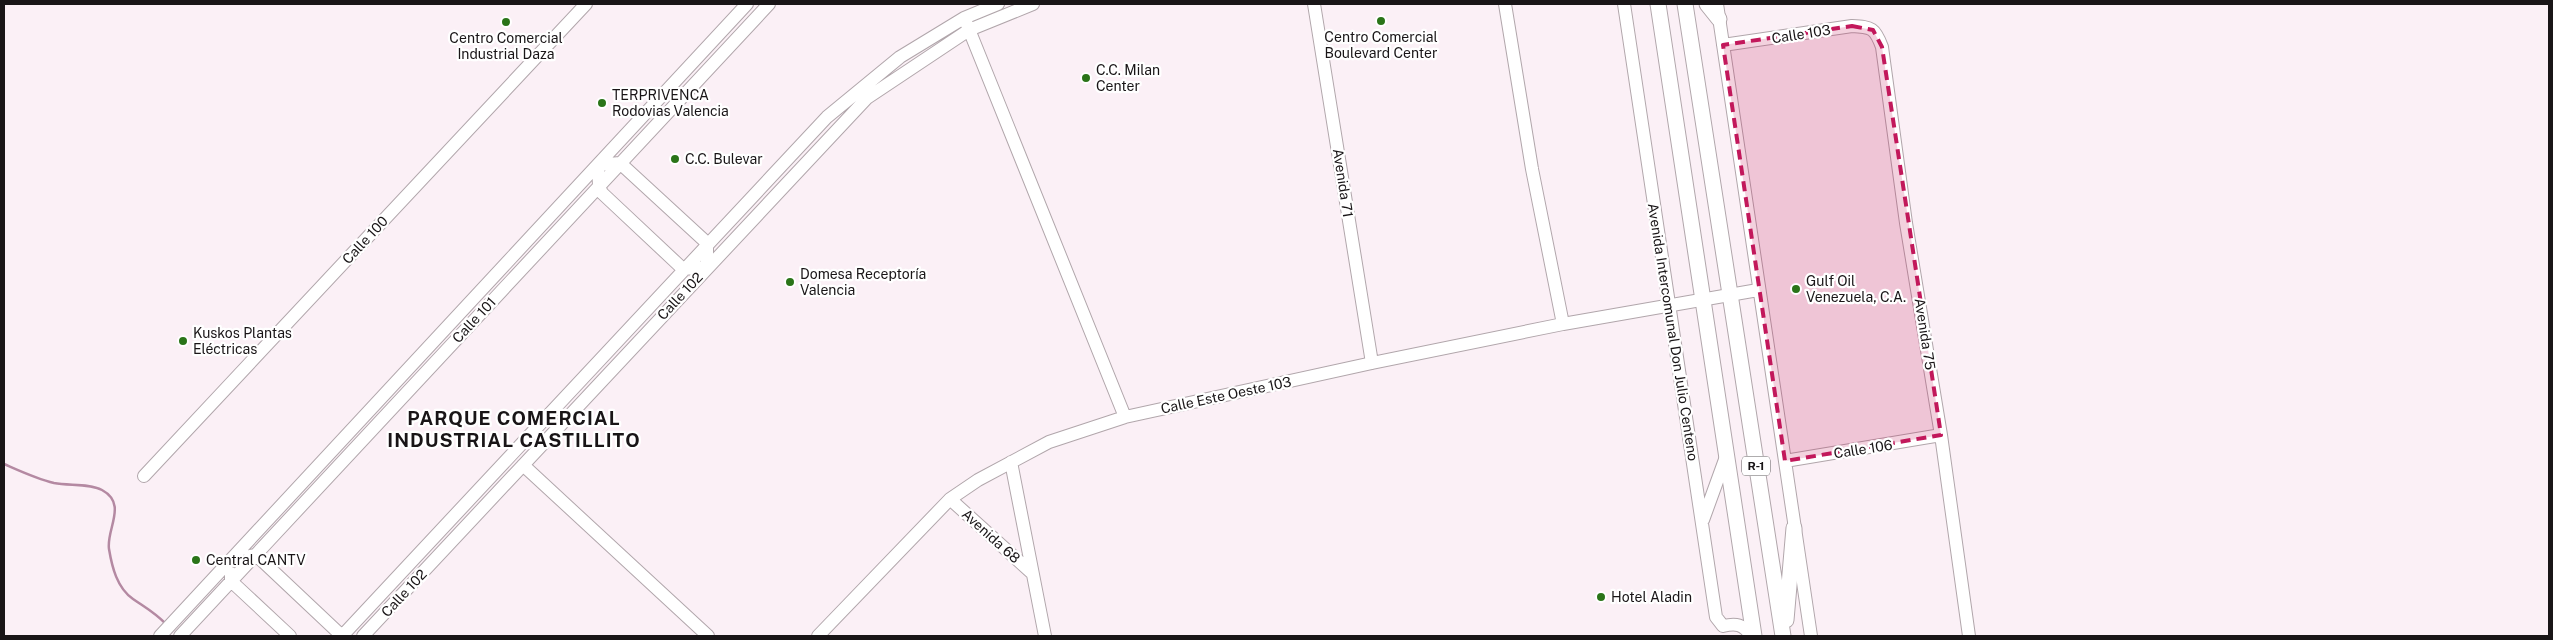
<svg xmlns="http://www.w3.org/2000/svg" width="2553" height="640" viewBox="0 0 2553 640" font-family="'Public Sans',sans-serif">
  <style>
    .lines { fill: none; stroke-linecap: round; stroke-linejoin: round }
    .stream { stroke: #b489a2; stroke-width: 2.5 }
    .minor-casing { stroke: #b1a6ab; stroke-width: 14 }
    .major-casing { stroke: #b1a6ab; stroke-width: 17 }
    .minor { stroke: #fff; stroke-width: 12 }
    .major { stroke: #fff; stroke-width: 15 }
    .marked { fill: #c2185b; fill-opacity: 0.2; stroke: #c2185b; stroke-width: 4; stroke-dasharray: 10 6; stroke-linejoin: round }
    .poi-dot { fill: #2a7418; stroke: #fff; stroke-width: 2 }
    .labels { text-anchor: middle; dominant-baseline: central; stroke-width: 4.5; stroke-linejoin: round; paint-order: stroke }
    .shield { fill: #fff; stroke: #5e5b5d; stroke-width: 1 }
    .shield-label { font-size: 12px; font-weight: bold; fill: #191517 }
    .street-label { font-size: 14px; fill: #191517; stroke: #fff }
    .poi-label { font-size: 14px; fill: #191517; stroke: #fff; text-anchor: start }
    .district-label { font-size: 19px; font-weight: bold; letter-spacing: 1px; fill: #191517; stroke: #fff }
  </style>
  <rect width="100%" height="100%" fill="#fbf0f6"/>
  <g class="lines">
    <path class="stream" d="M4,464c16,7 33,15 50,19 15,3 35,0 48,7 26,14 4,39 7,59 3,18 8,39 24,50 13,9 21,13 33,25"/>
    <g class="minor-casing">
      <path id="minor" d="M1314,4l58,359
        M1505,4l27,165 31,155
        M1624,4l92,613 7,9c13,-3 20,-2 28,10
        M1717,4l94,632
        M966,22l159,395
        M1723,45l129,-19c20,1 23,2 30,21l24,176 35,212 28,201
        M620,163l87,80v24l-24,2 -81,-76 -3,-7 -1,-21z
        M1785,461l156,-26
        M1011,462l34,174
        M523,465l185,171
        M144,476l442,-472
        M950,499l82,74
        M1703,520l24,-66
        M250,556l6,-1 86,81
        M231,573v8l59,55
        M160,636l587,-632
        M180,636l589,-632
        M342,636l485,-519 73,-60 64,-39 34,-14
        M363,636l504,-538 102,-68 64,-26
        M818,636l132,-137 28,-19 71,-38 76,-25 247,-54 191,-39 195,-34"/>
    </g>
    <g class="major-casing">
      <path id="major" d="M1658,4l96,632
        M1685,4l98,632
        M1707,4l12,15
        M1786,620l8,-92"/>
    </g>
    <use href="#minor" class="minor"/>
    <use href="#major" class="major"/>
  </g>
  <path class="marked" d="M1852,26l21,4 9,17 59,388 -156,26 -62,-416z"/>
  <g class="poi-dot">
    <circle cx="1381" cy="21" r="5"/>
    <circle cx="506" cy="22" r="5"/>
    <circle cx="1086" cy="78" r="5"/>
    <circle cx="602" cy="103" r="5"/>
    <circle cx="675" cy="159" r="5"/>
    <circle cx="790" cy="282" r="5"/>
    <circle cx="1796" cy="289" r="5"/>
    <circle cx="183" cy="341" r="5"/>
    <circle cx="196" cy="560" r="5"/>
    <circle cx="1601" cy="597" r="5"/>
  </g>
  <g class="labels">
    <rect class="shield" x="1742" y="456.5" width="28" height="19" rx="4"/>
    <g class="shield-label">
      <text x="1756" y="466">R-1</text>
    </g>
    <g class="street-label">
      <text transform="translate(1801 34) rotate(-9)">Calle 103</text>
      <text transform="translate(1343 183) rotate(81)">Avenida 71</text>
      <text transform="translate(365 240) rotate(-47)">Calle 100</text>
      <text transform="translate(680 296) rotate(-47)">Calle 102</text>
      <text transform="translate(474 320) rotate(-47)">Calle 101</text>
      <text transform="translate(1673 332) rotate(81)">Avenida Intercomunal Don Julio Centeno</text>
      <text transform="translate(1925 334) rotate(81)">Avenida 75</text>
      <text transform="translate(1226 395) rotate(-12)">Calle Este Oeste 103</text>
      <text transform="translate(1863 449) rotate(-9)">Calle 106</text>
      <text transform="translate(991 536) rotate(42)">Avenida 68</text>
      <text transform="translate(404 593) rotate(-47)">Calle 102</text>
    </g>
    <g class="poi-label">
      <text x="1381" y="37" text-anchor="middle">Centro Comercial<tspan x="1381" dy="16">Boulevard Center</tspan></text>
      <text x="506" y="38" text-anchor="middle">Centro Comercial<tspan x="506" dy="16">Industrial Daza</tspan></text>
      <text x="1096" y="70">C.C. Milan<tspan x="1096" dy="16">Center</tspan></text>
      <text x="612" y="95">TERPRIVENCA<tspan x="612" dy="16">Rodovias Valencia</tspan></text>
      <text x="685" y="159">C.C. Bulevar</text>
      <text x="800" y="274">Domesa Receptoría<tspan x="800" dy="16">Valencia</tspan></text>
      <text x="1806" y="281">Gulf Oil<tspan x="1806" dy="16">Venezuela, C.A.</tspan></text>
      <text x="193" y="333">Kuskos Plantas<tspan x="193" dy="16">Eléctricas</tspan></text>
      <text x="206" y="560">Central CANTV</text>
      <text x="1611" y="597">Hotel Aladin</text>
    </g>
    <g class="district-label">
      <text x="514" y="418">PARQUE COMERCIAL<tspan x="514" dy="22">INDUSTRIAL CASTILLITO</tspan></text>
    </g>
  </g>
  <rect width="2553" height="640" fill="none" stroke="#191517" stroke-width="10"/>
</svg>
